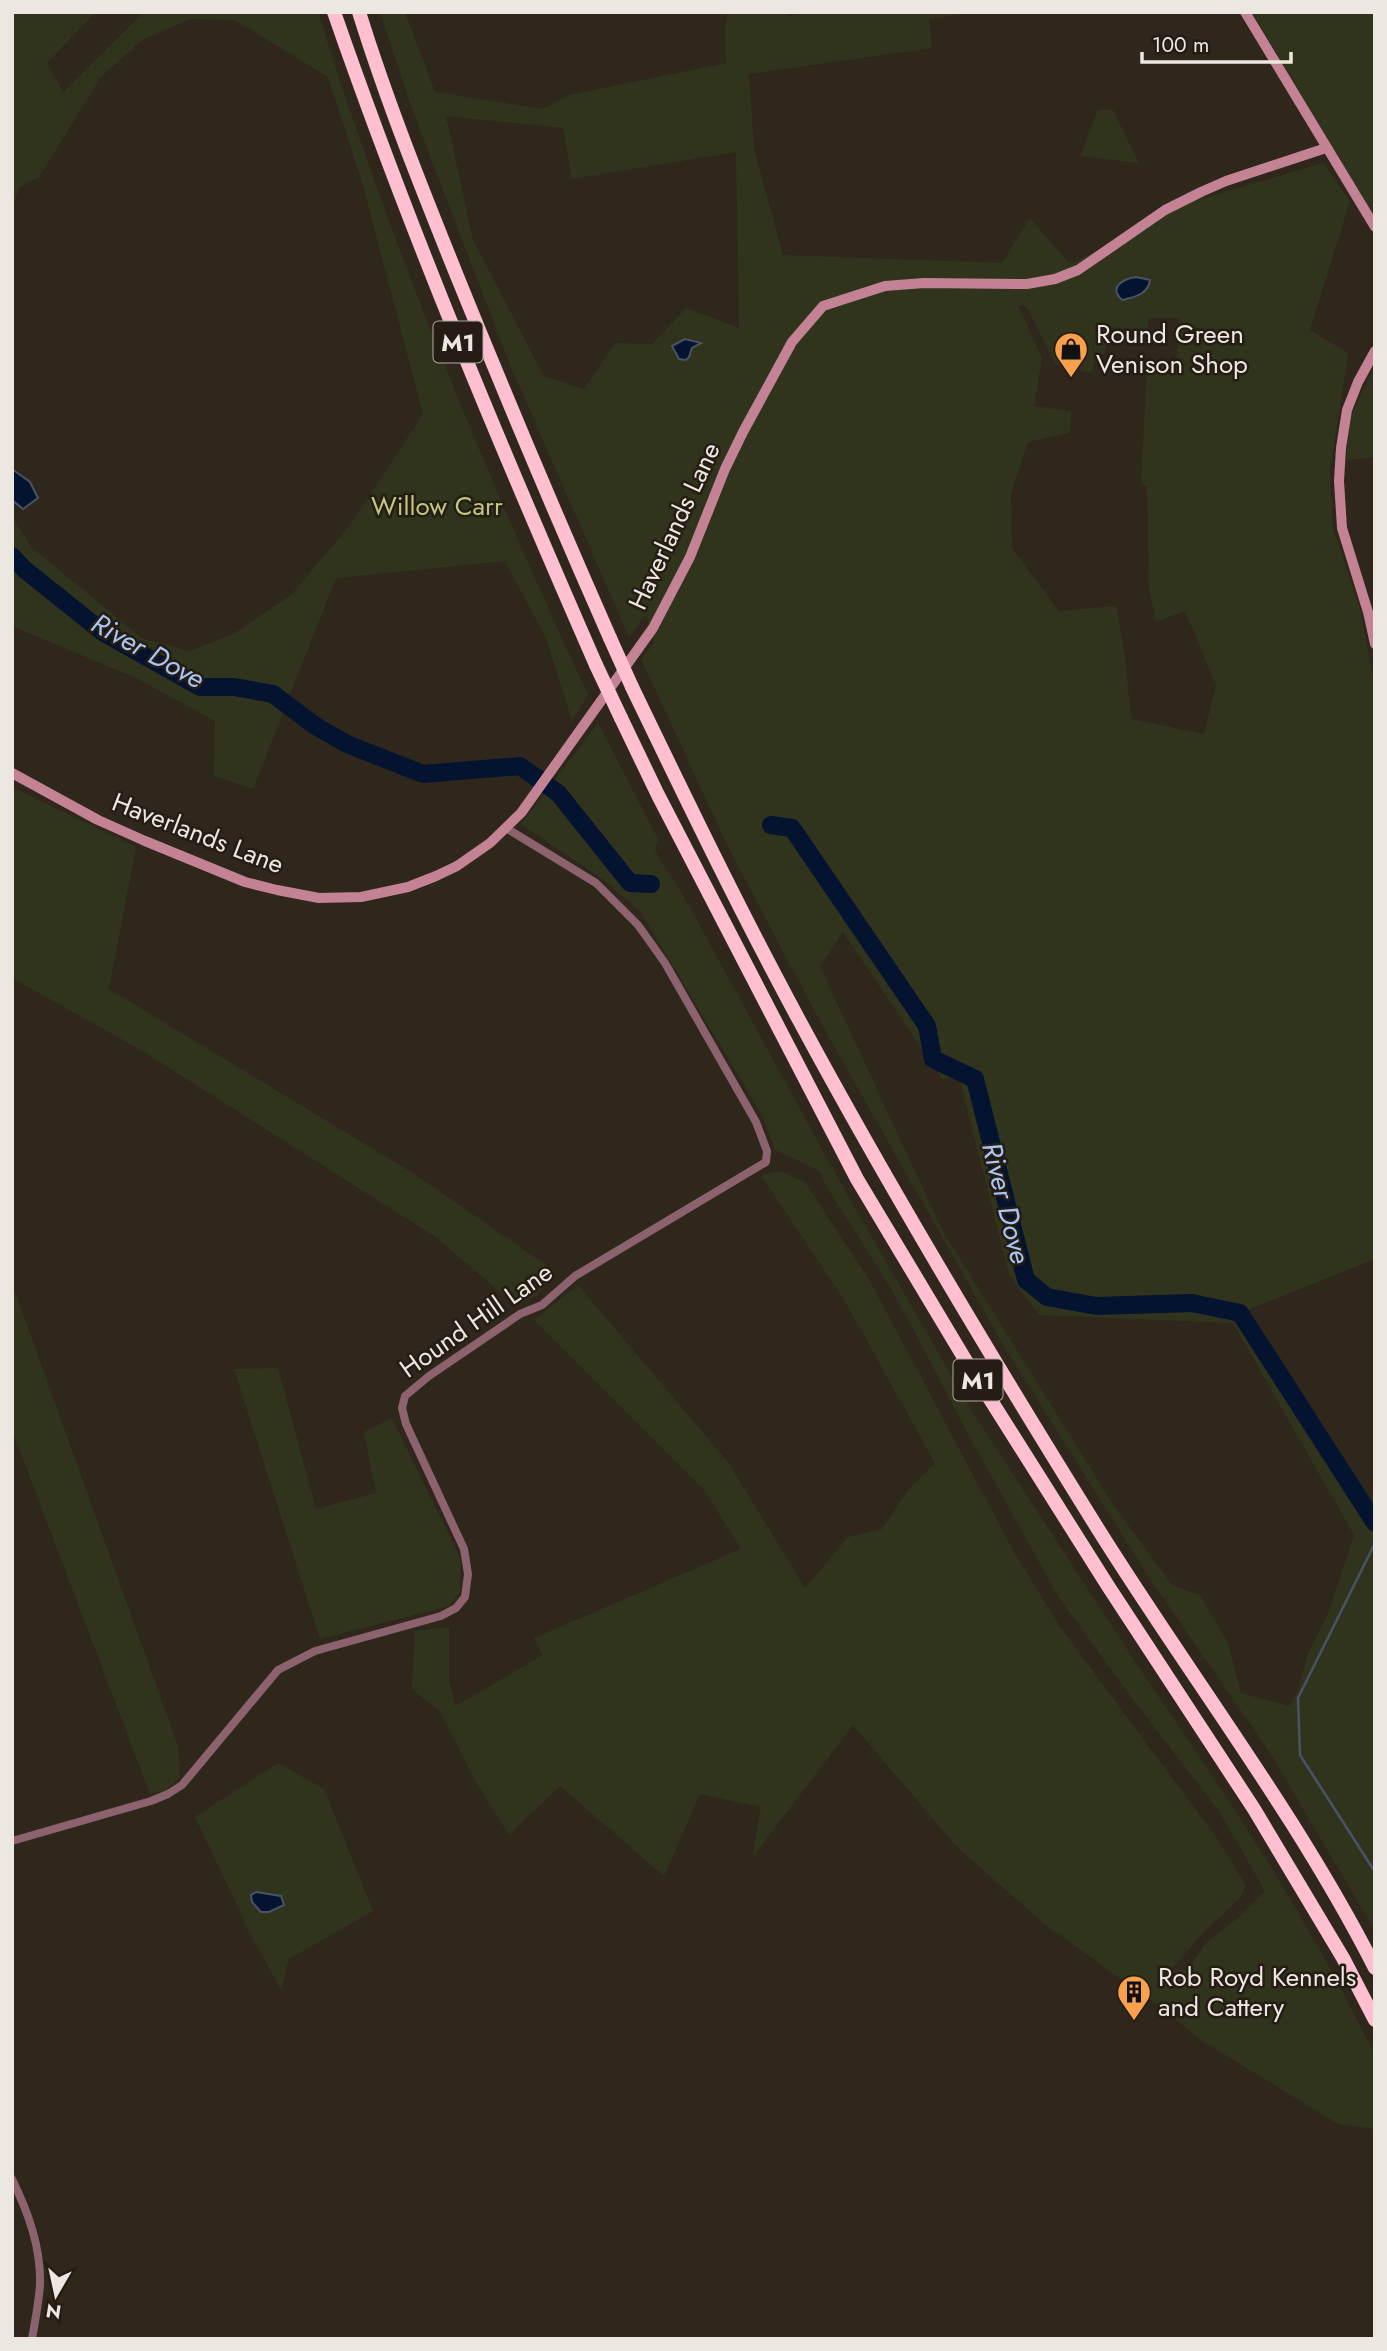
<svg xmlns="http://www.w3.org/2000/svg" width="1387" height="2351" viewBox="0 0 1387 2351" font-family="Jost,sans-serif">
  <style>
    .green { fill: #31341d; fill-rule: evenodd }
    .water { fill: #031330; stroke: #495365; stroke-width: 2 }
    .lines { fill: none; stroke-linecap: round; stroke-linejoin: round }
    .stream { stroke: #495365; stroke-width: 2.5 }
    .river { stroke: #031330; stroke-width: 18 }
    .street { stroke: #8b626d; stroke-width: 8 }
    .secondary { stroke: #c48295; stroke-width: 10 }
    .highway { stroke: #fec0d1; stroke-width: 14 }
    .highway-bridge { stroke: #fec0d1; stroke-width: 14 }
    .labels { text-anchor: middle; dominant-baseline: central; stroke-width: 5; stroke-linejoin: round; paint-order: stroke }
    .shield { fill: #251c13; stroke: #b1aaa3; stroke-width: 2 }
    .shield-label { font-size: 24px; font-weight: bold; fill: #ede7e1 }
    .poi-label { font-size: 26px; fill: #ede7e1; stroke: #251c13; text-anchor: start }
    .park-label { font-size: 26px; fill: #bec882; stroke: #251c13 }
    .street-label { font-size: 26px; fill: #ede7e1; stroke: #251c13 }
    .water-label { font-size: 28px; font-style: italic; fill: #a8c5f5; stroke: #251c13 }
  </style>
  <rect width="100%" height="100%" fill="#2f261c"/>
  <path class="green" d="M12,12h84l-49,51 16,29 81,-80h174c73,234 167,461 270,683l-16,26 -26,-83 -41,-77 -169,17 -83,211 -39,-13 1,-55 -79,-43 -124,-52v-110l19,31 112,92 47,12 45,-18 56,-38 60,-71 72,-110 -61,-232 -34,-105 -93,-57 -44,-1 -49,21 -41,37 -62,100 -19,10 -8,20z
    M380,12h25l30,80 108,17 26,-14 157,-32 -1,-34 3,-17h57l4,4 28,-4h158l-46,7 3,29 -183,26 5,75 29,106 219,8 28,-45 40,46 35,-17 54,-38 39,-9 125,-37 27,38 -40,129 38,23 -18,119 3,56 28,83 14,79v569l-127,51 127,196v425l-103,-175 -122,-177 -148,-236 -185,-327 -89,-169 -87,-188 13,-16 -8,-29 -17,23 -119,-272 -98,-256zM446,116l117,12 9,51 164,-27 3,176 -53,-20 -34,36 -37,-1 -31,46 -40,-13 -71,-136zM1018,306h8l30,59 35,8 6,-17 7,-3 7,-26 36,3 2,-12h30l-3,49 -29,-3 -6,120 6,2 2,102 7,34 29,-11 31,74 -12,49 -73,-15 -6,-63 -9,-50 -57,5 -47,-63 -1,-55 17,-51 42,-9 1,-22 -37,-5 8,-49zM843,932l99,147 17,-3 50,199 30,40 194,8 121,212 -26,79 -21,42 -10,37 -8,13 -48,-13 -13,-50 -28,-48 -27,-9 -59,-80 -172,-276 -122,-264z
    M1252,12h123v205z
    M1098,110h15l26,53 -59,-7z
    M1375,366v91l-29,3 5,-45z
    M598,723l60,116 -3,12 27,42 157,287 131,228 166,255 93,138 49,77 53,92 44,84v75l-37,-5 -134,-82 -52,-41 -109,-78 -88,-78 -102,-120 -101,133 9,-51 -61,-13 -36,82 -104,-90 -51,49 -35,-56 -34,-67 -28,-23 3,-58 34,-4v53l6,26 88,-51 -9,-17 207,-89 -36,-58 -171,-171 44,-35 150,177 77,126 43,-51 34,-8 27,-40 26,-26 -92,-165 -82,-123 19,-4 25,11 65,99 145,273 46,74 155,209 30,48 -7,14 -37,35 -30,35 15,1 20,-28 33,-26 25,-25 -46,-80 -91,-118 -70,-97 -86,-155 -77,-146 -68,-108 -9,-17 -43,-20 -13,-35 -122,-204 -39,-33 -80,-54z
    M12,787l124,60 -27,142 307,186 140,97 -19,23 -22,10 -78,-67 -296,-188 -129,-72z
    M12,1283l166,463 2,32 -15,13 -15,3 -138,-364z
    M278,1368l38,141 60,-16 -12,-61 28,-14 69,142 -1,32 -11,14 -129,33 -86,-270z
    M278,1763l46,26 49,122 -84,48 -8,31 -31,-57 -55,-116z"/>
  <path class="water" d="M1136,277l14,3c-2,15 -16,17 -28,20 -14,-13 1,-21 14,-23z
    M685,339l16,4 -9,5 -3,9 -3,3 -7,-1 -7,-13z
    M12,469l18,13 8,16 -15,11 -11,-9z
    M256,1892l25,4 3,9 -15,7h-8l-9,-10 -1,-7z"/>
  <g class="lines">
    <path class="stream" d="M1375,1543l-77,155 2,57 75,117"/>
    <path class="river" d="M12,556l12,13 80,64 96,54h34l39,7 41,31 33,19 76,30 97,-8 38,27 72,90 21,1
      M771,825l21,3 135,198 6,33 42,20 51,201 21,17 49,9 96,-3 48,10 135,210"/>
    <path class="street" d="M12,1841l139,-40 17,-7 14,-9 96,-115 37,-19 126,-35 15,-8 9,-11 3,-23 -4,-25 -58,-125 -4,-16 3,-12 24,-20 91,-62 22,-9 33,-29 191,-114 1,-11 -11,-29 -91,-159 -27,-38 -42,-42 -90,-55
      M12,2179c16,33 29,68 28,105 -1,18 -5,37 -8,55"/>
    <path class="secondary" d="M1245,12l130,215
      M1375,351l-17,31 -11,28 -6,38 -2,33 3,47 26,84 7,32
      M12,773l86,47 47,21 100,41 32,8 42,8 42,-1 47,-10 28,-11 21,-10 33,-23 31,-30 132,-185 37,-71 35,-88 18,-37 49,-90 31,-36 62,-20 39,-3 103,1 28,-5 23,-9 87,-60 36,-18 25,-11 100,-33"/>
    <path class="highway" d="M334,12c77,222 168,438 262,653
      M359,12c28,90 63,177 98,264 49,121 100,242 153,362
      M632,687c54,112 108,224 167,333 92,171 192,337 294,501 93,150 202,290 282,447
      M621,718l37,77 199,384 109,182 142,225 146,223 89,149 32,62"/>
    <path class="highway-bridge" d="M610,638l22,49
      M596,665l25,53"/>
  </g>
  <defs>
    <g id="shop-pin" transform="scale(1.75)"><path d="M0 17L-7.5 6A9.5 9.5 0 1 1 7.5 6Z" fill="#f9a04c" stroke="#251c13"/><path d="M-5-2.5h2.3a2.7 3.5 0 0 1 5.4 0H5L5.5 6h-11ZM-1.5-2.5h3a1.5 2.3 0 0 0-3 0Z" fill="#111"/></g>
    <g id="building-pin" transform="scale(1.75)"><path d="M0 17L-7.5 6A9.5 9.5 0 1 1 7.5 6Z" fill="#f9a04c" stroke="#251c13"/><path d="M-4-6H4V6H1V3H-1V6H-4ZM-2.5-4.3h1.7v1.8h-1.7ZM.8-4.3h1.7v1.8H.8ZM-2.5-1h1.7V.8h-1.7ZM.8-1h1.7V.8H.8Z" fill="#111"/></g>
  </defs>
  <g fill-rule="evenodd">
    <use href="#shop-pin" x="1071" y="349"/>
    <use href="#building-pin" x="1134" y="1992"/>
  </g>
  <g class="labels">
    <g class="shield">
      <rect x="433.5" y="321.5" width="49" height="41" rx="5"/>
      <rect x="953.5" y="1359.5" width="49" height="41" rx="5"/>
    </g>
    <g class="shield-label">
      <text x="458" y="342">M1</text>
      <text x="978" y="1380">M1</text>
    </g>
    <g class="poi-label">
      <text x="1096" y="334">Round Green<tspan x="1096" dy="30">Venison Shop</tspan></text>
      <text x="1158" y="1977">Rob Royd Kennels<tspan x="1158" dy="30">and Cattery</tspan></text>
    </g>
    <g class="park-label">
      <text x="437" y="506">Willow Carr</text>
    </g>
    <g class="street-label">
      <text transform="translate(674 526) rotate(-65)">Haverlands Lane</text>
      <text transform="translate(198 833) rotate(21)">Haverlands Lane</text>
      <text transform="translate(476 1320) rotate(-35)">Hound Hill Lane</text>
    </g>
    <g class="water-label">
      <text transform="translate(148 651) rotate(29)">River Dove</text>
      <text transform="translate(1006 1203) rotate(76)">River Dove</text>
    </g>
  </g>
  <rect width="1387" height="2351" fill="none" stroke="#ede7e1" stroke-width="28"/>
  <g transform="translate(56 2295) rotate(189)" stroke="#251c13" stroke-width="5" paint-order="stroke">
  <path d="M0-5L12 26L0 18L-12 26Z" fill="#ede7e1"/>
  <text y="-10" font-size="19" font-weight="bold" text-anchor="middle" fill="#ede7e1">N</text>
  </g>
  <path d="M1142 52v10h149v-10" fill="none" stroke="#ede7e1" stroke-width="3.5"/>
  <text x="1152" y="52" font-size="21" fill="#ede7e1" stroke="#251c13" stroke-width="5" paint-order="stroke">100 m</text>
</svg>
